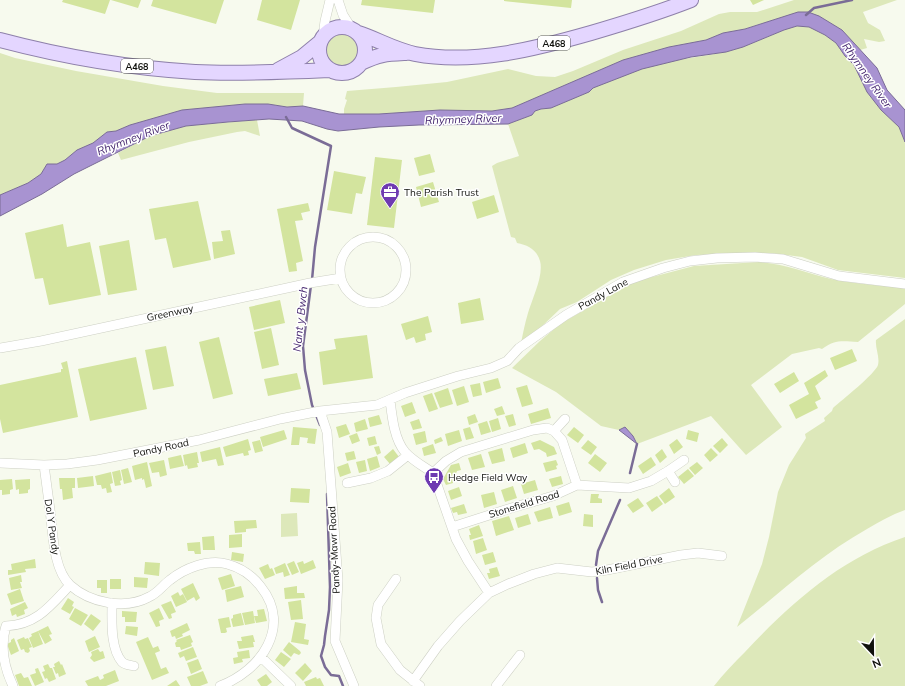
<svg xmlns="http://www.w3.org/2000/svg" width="905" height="686" viewBox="0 0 905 686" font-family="Mulish,sans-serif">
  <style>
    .green { fill: #dde8ba }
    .water { fill: #a893d1; stroke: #7a6c96 }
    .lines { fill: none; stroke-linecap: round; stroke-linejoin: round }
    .stream { stroke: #7a6c96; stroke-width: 2.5 }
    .building { fill: #d3e49e }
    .street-casing { stroke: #cdd0c4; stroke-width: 10 }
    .primary-casing { stroke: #8e80aa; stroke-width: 16 }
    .street { stroke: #fff; stroke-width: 9 }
    .primary { stroke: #e4d6ff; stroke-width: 14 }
    .labels { text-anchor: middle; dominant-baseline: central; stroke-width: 3; stroke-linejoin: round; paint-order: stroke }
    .shield { fill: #fff; stroke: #585856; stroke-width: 1 }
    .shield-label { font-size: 9px; font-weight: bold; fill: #10110d }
    .poi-label { font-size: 10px; fill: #10110d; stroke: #fff; text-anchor: start }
    .street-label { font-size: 10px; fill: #10110d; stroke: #fff }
    .water-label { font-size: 11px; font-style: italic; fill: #45266f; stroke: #fff }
  </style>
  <rect width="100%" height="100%" fill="#f7faee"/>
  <path class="green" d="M794,0h103l-34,12 5,11 12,7 5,11 -6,1 -15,-3 3,9 -7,2 -18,-20 -23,-14 -43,3 -31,10 -22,4 -17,7 -37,7 -46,13 -111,48 -20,3 -52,-1 -61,4h-35v-5l3,-9 -2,-1 2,-8 49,-4 51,-5 61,-13 28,7 19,1 18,-6 50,-21 58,-19 38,-17 11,-2h27z
    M797,26l12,1 16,8 11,8 9,13 9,9 13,27 14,18 18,17 6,15v136l-67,-8 -36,-13 -31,-4 -75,2 -30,5 -32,10 -23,10 -34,22 -17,7 -23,22 -16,12c2,-10 4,-20 7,-30 4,-14 16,-38 12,-52 -3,-11 -12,-16 -23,-18l-2,-5 -4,-1 -19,-71 5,-3 22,-7 -11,-32 24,-9 3,-4 6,-2 10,-1 38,-16 4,-4c25,-11 49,-21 75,-26 19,-4 38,-6 57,-10 25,-5 47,-19 72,-26z
    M324 50a18 18 0 1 1 36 0a18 18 0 1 1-36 0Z
    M0,53l15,5 61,13 87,15 54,7h87l-1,13 -16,1 -19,-3h-23l-63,6 -52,15 -14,6 -9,1 -14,11 -16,7 -12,10 -8,4h-10l-6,10 -13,9 -28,12z
    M257,120l3,16 -15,-5 -8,1 -48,10 -68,18 -3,-7 32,-17 36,-10z
    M759,262c26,2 47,11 72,17 24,5 48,6 71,9l3,1v15l-47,38c-15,-1 -23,-3 -36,7l-3,-1 -27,6 -41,31 31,42 -36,28 -35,-39 -74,28 -4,-8 -8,-9 -6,3 -18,-4 -45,-34 -44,-24 28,-27 20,-17 73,-42 61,-16z
    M905,319v191c-14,5 -26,12 -38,19 -48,27 -87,64 -130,98l25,-63 7,-27 9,-45 11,-27 17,-27 -1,-4 20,-13 -1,-3 8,-7 1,-3c9,-8 42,-34 45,-43 2,-8 -3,-17 -2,-25z
    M297,513l1,23 -17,1v-23z
    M905,537v149h-191c9,-12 20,-23 31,-34 45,-48 96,-94 160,-115z"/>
  <path class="water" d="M798,12h10l11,4 23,14 35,38 10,22 18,20v32l-6,-15 -18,-17 -14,-18 -13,-27 -9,-9 -9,-13 -11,-8 -16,-8 -12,-1 -13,4 -41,17 -17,5 -35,5 -49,12 -49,19 -4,4 -38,16 -10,1 -6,2 -3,4 -24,9 -89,1 -40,2 -41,4 -11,-2 -25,-8 -33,-2 -41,3 -42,4 -36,10 -76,38 -32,20 -42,22v-21l28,-12 13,-9 6,-10h10l8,-4 12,-10 16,-7 14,-11 9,-1 14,-6 52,-15 63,-6h23l19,3 16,-1 36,8h40l61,-4 52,1 20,-3 111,-48 46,-13 37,-7 17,-7 22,-4z
    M625,427l8,9 4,8 -18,-14z"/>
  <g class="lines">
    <path class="stream" d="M806,15l8,-7 38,-8
      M286,117l6,11 39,18 -16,101 -3,33
      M311,285l-8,61 2,24 7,35 8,20
      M630,473l7,-29
      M327,494l3,93 -1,23 -4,26 -1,9 -3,11 4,11 6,8 8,1 4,10
      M596,565l2,-14 22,-51
      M597,578l1,12 4,12"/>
  </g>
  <path class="building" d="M63,0h47l-5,14 -43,-12z
    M111,0h30l-3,8z
    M153,0h71l-8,24 -65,-18z
    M262,0h38l-9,30 -34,-10z
    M362,0h73l-2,13 -72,-8z
    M504,0h68l-1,8 -67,-7z
    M750,0h14l-11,5z
    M430,154l5,18 -16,4 -5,-18z
    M375,157l27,3 -8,68 -27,-3z
    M334,171l32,6 -4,17 -6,-1 -4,21 -25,-4z
    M433,182l6,20 -18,5 -5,-20z
    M494,195l5,17 -22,7 -5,-17z
    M198,201l13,59 -38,8 -7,-30 -11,2 -6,-31z
    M308,203l2,8 -9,2 2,7 -8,1 8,40 -7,2 1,8 -8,1 -12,-63z
    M63,224l4,23 23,-5 11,53 -52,10 -6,-27 -8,1 -10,-46z
    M230,230l5,24 -21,5 -2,-17 11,-1 -2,-10z
    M129,240l8,50 -29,5 -9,-49z
    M480,298l4,22 -23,4 -3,-21z
    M280,300l5,23 -31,7 -5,-23z
    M428,316l4,16 -7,2 1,6 -10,3 -2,-6 -8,3 -5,-16z
    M271,328l8,37 -17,4 -8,-37z
    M367,335l6,43 -50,7 -4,-33 17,-3 -2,-10z
    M219,337l14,57 -20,5 -14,-57z
    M166,346l8,40 -21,4 -8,-40z
    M852,349l5,12 -22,9 -5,-12z
    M136,357l11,52 -57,12 -12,-52z
    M67,361l11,56 -75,16 -3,-14v-34l61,-13v-3h2l-2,-6z
    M825,370l3,6 -13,10 6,13 -6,3 3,6 -22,11 -7,-14 20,-11 -5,-11z
    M794,372l5,9 -19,12 -6,-9z
    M297,373l4,16 -33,7 -4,-17z
    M498,378l3,10 -15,5 -3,-11z
    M480,383l2,12 -9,2 -3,-12z
    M527,385l6,19 -11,3 -6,-19z
    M464,386l5,16 -12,4 -5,-16z
    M448,388l5,16 -13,4 -6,-15z
    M432,393l6,16 -9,3 -6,-16z
    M412,402l4,11 -11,4 -4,-11z
    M502,406l3,8 -8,2 -3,-7z
    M548,408l3,10 -20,6 -3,-10z
    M475,414l3,8 -9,3 -2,-8z
    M513,414l3,11 -7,2 -4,-11z
    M379,415l3,9 -12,3 -2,-9z
    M498,418l3,11 -9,3 -3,-11z
    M365,419l3,10 -12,3 -2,-9z
    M419,419l3,9 -9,2 -3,-8z
    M487,421l4,11 -10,3 -3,-11z
    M346,424l4,10 -11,4 -3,-11z
    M293,427l24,2 -2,15 -8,-1 1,-5 -8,-1 -1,8h-8z
    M470,427l4,11 -8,2 -3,-11z
    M574,427l10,8 -6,8 -11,-8z
    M284,430l3,9 -24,8 -3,-10z
    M459,430l3,11 -14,5 -3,-12z
    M688,430l11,3 -2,9 -11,-3z
    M425,431l2,11 -11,3 -3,-11z
    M357,433l3,8 -8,3 -3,-8z
    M375,436l2,8 -8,2 -2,-8z
    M441,437l2,4 -8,3 -1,-4z
    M722,438l6,7 -8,8 -7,-7z
    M248,439l3,11 -3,1 1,4 -5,1 -1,-3 -17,4 -3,-10z
    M677,439l6,8 -9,7 -5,-9z
    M260,440l3,11 -8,2 -3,-11z
    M540,440l14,7 3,7 -10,3 -1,-4 -7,-4 -5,1 -3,-7z
    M588,440l9,7 -6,8 -10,-7z
    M525,443l3,10 -15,5 -3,-10z
    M433,444l3,9 -12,3 -2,-8z
    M379,446l2,7 -4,2 -3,-8z
    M220,447l4,18 -6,1 -2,-7 -14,3 -2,-10z
    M502,448l3,13 -13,3 -4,-12z
    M711,448l7,7 -8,7 -6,-7z
    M393,449l6,8 -9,7 -6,-7z
    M662,449l5,8 -7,6 -5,-8z
    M354,451l2,8 -9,2 -2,-8z
    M197,452l2,11h-2l1,4 -10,2 -1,-4 -2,1 -2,-11z
    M481,454l4,13 -13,3 -4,-12z
    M595,454l12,9 -7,9 -12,-9z
    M181,455l3,11 -14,3 -2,-11z
    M377,456l3,11 -10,4 -3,-12z
    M651,457l5,8 -13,9 -5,-8z
    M164,460l3,15 -7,2 -1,-5 -7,1 -3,-10z
    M365,460l2,11 -8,2 -3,-11z
    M556,460l2,5 -2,1 1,3 -11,3 -3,-9z
    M147,462l5,24 -6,2 -2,-9 -2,1v-2l-7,2 -3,-14z
    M697,462l6,6 -8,7 -6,-7z
    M348,463l3,10 -11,4 -3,-10z
    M459,463l2,7 -4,1 -4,9v3l-7,2 -3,-6 8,-14z
    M128,468l4,14 -8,2 -3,-14z
    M688,469l6,7 -10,8 -6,-7z
    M120,470l2,10 -2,1 1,4 -6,1 -3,-14z
    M111,472l2,11 -3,1 2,8 -5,1 -1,-5 -4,1 -1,-4h-4l-2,-9z
    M93,476l1,10 -16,2 -1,-10z
    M561,476l2,8 -11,3 -3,-8z
    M59,478h16v10h-3l1,10 -10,2 -1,-11h-2z
    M12,479l1,10 -3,1v4l-8,1v-5h-2v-10z
    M30,479v10l-2,1v3l-9,1v-5l-3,1 -1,-10z
    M535,480l3,10 -14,4 -3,-10z
    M513,486l4,12 -12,4 -4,-12z
    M459,487l3,9 -11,4 -3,-9z
    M291,488l19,1 -1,14 -19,-1z
    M669,488l6,9 -10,7 -6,-8z
    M494,492l3,12 -13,4 -3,-13z
    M591,494h8l-1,4 4,1v4h-12z
    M657,496l6,8 -11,8 -6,-9z
    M638,498l6,8 -11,7 -6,-8z
    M569,502l3,10 -13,4 -3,-10z
    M464,504l3,9 -9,2 -1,-3 -4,1 -2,-5z
    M550,507l3,11 -15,4 -4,-10z
    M528,514l3,10 -13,4 -3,-10z
    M584,514l9,1v12l-10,-1z
    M509,516l5,14 -18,6 -4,-15z
    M256,520l1,8 -11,1v3l-11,1 -1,-12z
    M479,525l4,11 -13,4 -1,-5h2l-2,-6z
    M242,534v13l-13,1v-13z
    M214,536l1,14h-12l-1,-13z
    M483,538l4,12 -11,4 -3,-13z
    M200,542l1,12h-6l-1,-3h-6l-1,-8z
    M232,552l12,2 -1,8 -12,-2z
    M493,552l3,10 -11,3 -3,-10z
    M35,559l1,9 -11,1 1,3 -18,3v-5h4l-1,-6z
    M313,560l3,8 -15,6 -4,-11 6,-2 1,3z
    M294,561l5,11 -7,3 -5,-11z
    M145,562l15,1 -1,13 -15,-2z
    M285,563l5,12 -6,2 -1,-5 -7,2 -2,-6z
    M268,564l2,5 2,-1 3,7 -10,4 -6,-11z
    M497,567l3,9 -11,3 -2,-6h3l-1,-4z
    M231,574l4,12 -13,4 -4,-12z
    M21,575l1,7h-2l2,6 -11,2 -2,-12z
    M134,577l14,1 -1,10 -13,-1z
    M110,579h11v10h-11z
    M97,580h10v13h-6v-5h-4z
    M193,583l7,15 -4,3 -2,-4 -7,4 -6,-12z
    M241,586l3,11 -17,5 -2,-12z
    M297,586v7h7l1,5 -20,1 -1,-11z
    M20,589l4,12 -13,4 -4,-11z
    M178,592l2,4 3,-2 4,8 -11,5 -5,-11z
    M68,598l6,4 -2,4 2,1 -4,7 -9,-5z
    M301,600l2,19 -12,1 -3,-18z
    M171,601l5,11 -5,2 1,4 -3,1 -8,-14z
    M25,602l3,6 -4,2 1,4 -8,3 -1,-3 -4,2 -2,-7z
    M75,608l13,7 -7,11 -12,-7z
    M159,608l5,11 -5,2 1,4v1l-4,1 -7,-14z
    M264,609l3,12 -11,2 -2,-7h4l-1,-6z
    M122,611l15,1 -1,10h-11v-5h-3z
    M253,611l2,12 -10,2 -3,-12z
    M241,613l3,12 -11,2 -2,-8 2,-1v-3z
    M91,614l10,7 -8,10 -9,-7z
    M229,617l2,10 -5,1 1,4 -2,1h-4l-3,-14z
    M295,622l11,2 -2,15 5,1 -1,5 -17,-3z
    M187,623l3,7 -8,4 1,2 -7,3 -1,-3 -3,1 -2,-6z
    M48,626l4,8 -3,1 3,5 -7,4 -7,-13z
    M126,626l12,1 -1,9 -12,-2z
    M38,631l5,13 -10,4 -4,-10 3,-2 -1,-2z
    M190,635l3,7 -2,1 1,3 -11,4 -1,-3h-4l-1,-4 2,-2 -1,-1z
    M253,635l2,7h-2l1,5 -15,2 -2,-8h5l-1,-4z
    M95,636l5,11 -11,5 -4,-11z
    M24,637l1,2 3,-1 4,9 -3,1 1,3 -2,2 -3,-1 -1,-3 -3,1 -4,-10z
    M148,637l5,11 5,-2 2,5 -5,2 6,16 5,-2 3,6 -17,7 -16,-38z
    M14,638l5,13 -8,4 -4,-11 4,-2v-2z
    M289,642l11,9 1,2 -2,2 -5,-2 -3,4 -8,-7z
    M193,647l4,10 -11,4 -2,-5 -4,2 -2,-5z
    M98,649l2,3 3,-1 2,7 -11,4 -4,-4 2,-3 -1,-3z
    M249,650l1,8 -8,1 1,3 -9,2 -1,-6 5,-1 -1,-5z
    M281,652l10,7 -7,8 -9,-7z
    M198,659l4,10 -11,5 -4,-11z
    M59,661l2,4 1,-1 4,10 -7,3 -1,-4 -2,1 -3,-7h2l-1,-3z
    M305,663l7,8 -9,10 -8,-8z
    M48,664l2,4h2l4,11 -7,3 -2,-4 -2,1 -3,-7 3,-1 -2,-5z
    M38,668l6,14 -9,4 -5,-11 6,-2 -1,-4z
    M115,670l4,11 -13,5h-18l-3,-5 13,-5 2,4 4,-2 -1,-3z
    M203,671l5,12 -8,3h-9l-4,-9z
    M21,673l3,5 4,-1 4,9h-13l-4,-11z
    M266,674l6,8 -5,4h-6l-4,-6z
    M316,677l1,2 3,-1 4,8h-18l-2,-4z
    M176,680l4,6h-13z"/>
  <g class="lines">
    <g class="street-casing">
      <path id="street" d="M338,0l5,15 9,14
        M323,36l2,-15 5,-21
        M340 270a33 33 0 1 1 66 0a33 33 0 1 1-66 0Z
        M0,348l41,-7 269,-58 31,-5
        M390,400c2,16 4,39 15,52 8,9 18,14 28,21
        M320,411l7,21 11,148 -3,61 19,45
        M554,431l11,-12
        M0,463l44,2 23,-1 30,-4 102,-20 81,-21 40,-8 57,-6 28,-12 53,-17 33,-8 16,-7 12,-13 47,-33 57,-33 40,-14 27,-7 27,-3 38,-1 28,2 56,17 66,8
        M44,465c2,15 4,30 6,45 3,22 3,59 20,75 20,18 55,25 79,12 9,-4 14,-12 21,-17 15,-12 38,-21 57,-16 15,4 25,11 34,23 31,39 0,84 -41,99
        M668,471l7,11
        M433,473l13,-12 15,-9 72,-22 14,-2 7,3 8,9 15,45
        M433,473l23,66 12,22 21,32
        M347,483l24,-5 17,-7 20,-16
        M452,527l56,-18 45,-13 24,-11 52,3 22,-7 17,-10 16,-11
        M396,579l-18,26 -2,13 5,26 19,26 20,16
        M112,603c0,17 -2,45 10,59 3,3 8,3 12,4
        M261,657l30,29
        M413,681l25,-35 22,-25 29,-28 19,-9 26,-10 23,-6 35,4 15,-2 74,-15 17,-2 24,3
        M13,686c-9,-19 -13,-40 -7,-60 31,-1 45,-21 64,-41
        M496,686l24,-31"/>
    </g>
    <g class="primary-casing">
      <path id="primary" d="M319 50a23 23 0 1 1 46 0a23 23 0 1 1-46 0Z
        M358,33c19,6 37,17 57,21 58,11 120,-5 176,-21 34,-10 67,-20 100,-33
        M0,40c64,17 129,28 195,32 44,2 90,0 134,-2
        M361,63c19,-9 25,-9 45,-10
        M278,70l24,-13 17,-14"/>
    </g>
    <use href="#street" class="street"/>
    <use href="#primary" class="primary"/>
  </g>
  <defs>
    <g id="office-pin" transform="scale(1)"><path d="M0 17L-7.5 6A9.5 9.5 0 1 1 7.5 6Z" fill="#6e3ab1" stroke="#fff"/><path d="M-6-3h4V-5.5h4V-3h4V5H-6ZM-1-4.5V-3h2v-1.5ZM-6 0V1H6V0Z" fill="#fff"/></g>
    <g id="bus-pin" transform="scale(1)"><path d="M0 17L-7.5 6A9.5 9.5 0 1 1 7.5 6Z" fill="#6e3ab1" stroke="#fff"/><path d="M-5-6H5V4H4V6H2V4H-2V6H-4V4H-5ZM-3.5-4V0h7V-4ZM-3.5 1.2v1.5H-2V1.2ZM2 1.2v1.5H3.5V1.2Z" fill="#fff"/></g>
  </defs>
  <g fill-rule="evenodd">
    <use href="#office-pin" x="390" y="192"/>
    <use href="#bus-pin" x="434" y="477"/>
  </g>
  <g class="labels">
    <g class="shield">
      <rect x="538" y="36" width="32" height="14" rx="3"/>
      <rect x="121" y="59" width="32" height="14" rx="3"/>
    </g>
    <g class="shield-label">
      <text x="554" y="43">A468</text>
      <text x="137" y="66">A468</text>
    </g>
    <g class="poi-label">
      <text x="404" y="192">The Parish Trust</text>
      <text x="448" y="477">Hedge Field Way</text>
    </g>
    <g class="street-label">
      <text transform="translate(603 294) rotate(-29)">Pandy Lane</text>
      <text transform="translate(170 313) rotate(-12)">Greenway</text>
      <text transform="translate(161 448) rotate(-12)">Pandy Road</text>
      <text transform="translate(524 504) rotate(-17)">Stonefield Road</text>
      <text transform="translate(52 527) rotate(82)">Dol Y Pandy</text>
      <text transform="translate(334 550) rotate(-93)">Pandy-Mawr Road</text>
      <text transform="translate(629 565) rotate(-11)">Kiln Field Drive</text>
    </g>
    <g class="water-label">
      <text transform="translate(867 75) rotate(55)">Rhymney River</text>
      <text transform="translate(463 119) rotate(-2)">Rhymney River</text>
      <text transform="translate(133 138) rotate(-21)">Rhymney River</text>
      <text transform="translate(300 319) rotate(-84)">Nant y Bwch</text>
    </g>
  </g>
  <g transform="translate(873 654) rotate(158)" stroke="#ffffff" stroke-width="3" paint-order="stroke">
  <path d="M0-3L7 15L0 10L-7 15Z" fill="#10110d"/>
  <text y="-6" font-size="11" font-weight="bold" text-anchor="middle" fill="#10110d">N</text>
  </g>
</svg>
